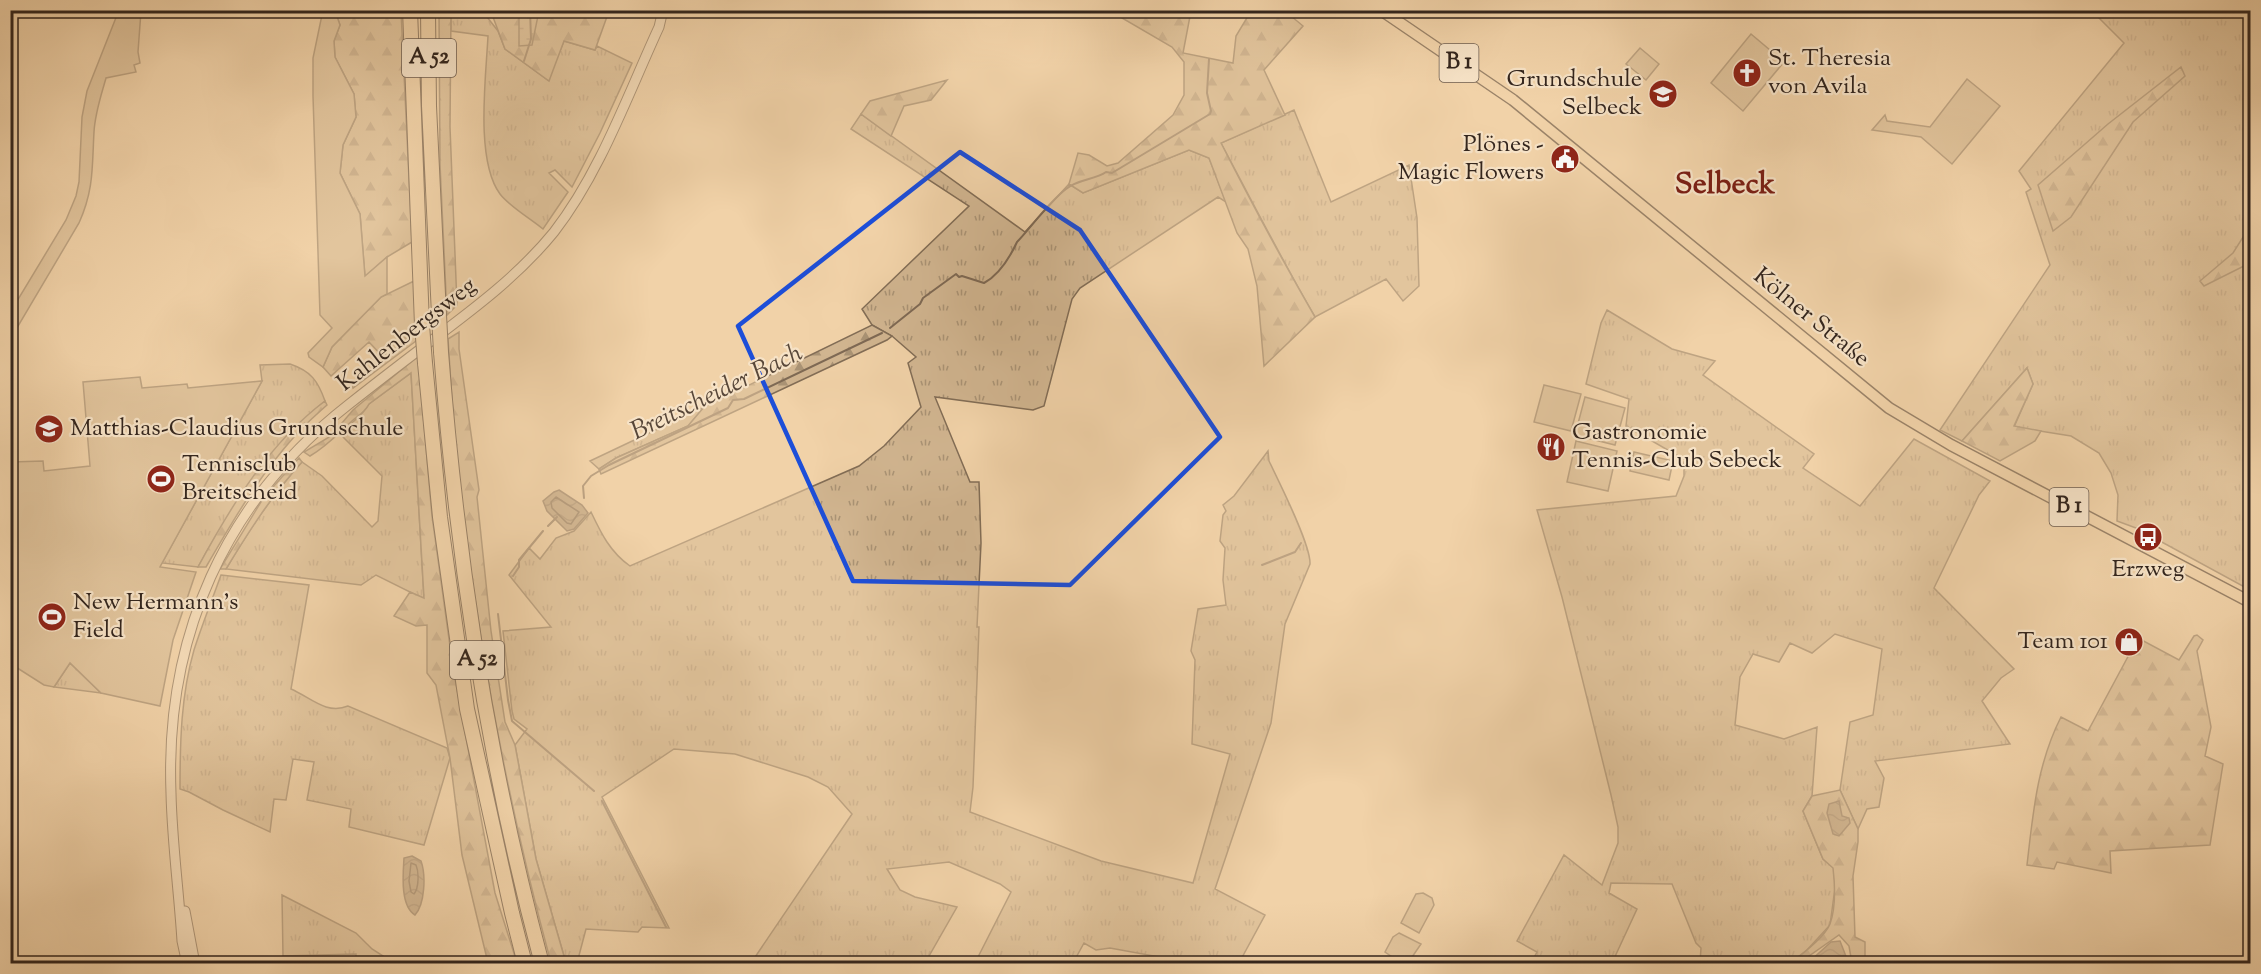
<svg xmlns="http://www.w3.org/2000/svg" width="2261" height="974" viewBox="0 0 2261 974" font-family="'Sorts Mill Goudy',serif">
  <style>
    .grass { fill: url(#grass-tufts); stroke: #826d56; stroke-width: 1.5 }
    .forest { fill: url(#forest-firs); stroke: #826d56; stroke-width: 1.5 }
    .wetland { fill: url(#wetland-marsh); stroke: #826d56; stroke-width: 1.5 }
    .green { fill: #d1b590; stroke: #826d56; stroke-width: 1.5 }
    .water { fill: url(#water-waves); stroke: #7e6954; stroke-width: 1.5 }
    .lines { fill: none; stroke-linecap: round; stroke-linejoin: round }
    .shore { stroke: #725e4b; stroke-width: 1.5 }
    .stream { stroke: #7e6954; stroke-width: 2 }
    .tertiary-casing { stroke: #625040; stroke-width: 11 }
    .primary-casing { stroke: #33251d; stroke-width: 13 }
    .motorway-casing { stroke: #33251d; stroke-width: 16 }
    .tertiary { stroke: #f6e2c6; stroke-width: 9 }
    .primary { stroke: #f1d2a8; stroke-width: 10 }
    .motorway { stroke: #f1d2a8; stroke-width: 14 }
    .motorway-bridge-casing { stroke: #33251d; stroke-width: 16; stroke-linecap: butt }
    .motorway-bridge { stroke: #f1d2a8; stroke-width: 14 }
    .marked { fill: none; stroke: #1d4ed8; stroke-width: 4.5; stroke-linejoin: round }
    .labels { text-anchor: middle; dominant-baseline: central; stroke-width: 4.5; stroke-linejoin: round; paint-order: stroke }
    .shield { fill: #f6e2c6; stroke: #6e5e50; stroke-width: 1.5 }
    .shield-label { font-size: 22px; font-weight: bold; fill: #33251d }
    .poi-label { font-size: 24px; fill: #33251d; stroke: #f6e2c6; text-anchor: start }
    .street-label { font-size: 24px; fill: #33251d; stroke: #f6e2c6 }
    .water-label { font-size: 26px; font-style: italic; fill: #584739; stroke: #f6e2c6 }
    .district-label { font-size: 30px; font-weight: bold; fill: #7a1f14; stroke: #f6e2c6 }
  </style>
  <defs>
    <pattern id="grass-tufts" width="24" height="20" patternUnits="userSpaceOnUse" patternTransform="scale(1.5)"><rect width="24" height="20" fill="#d1b590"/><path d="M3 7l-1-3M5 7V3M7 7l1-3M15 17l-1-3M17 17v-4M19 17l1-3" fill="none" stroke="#aa9375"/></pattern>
    <pattern id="forest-firs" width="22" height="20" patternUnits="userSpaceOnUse" patternTransform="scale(1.5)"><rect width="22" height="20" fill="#d1b590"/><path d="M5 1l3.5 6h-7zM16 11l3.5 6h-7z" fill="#aa9375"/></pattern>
    <pattern id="wetland-marsh" width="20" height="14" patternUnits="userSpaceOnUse" patternTransform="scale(1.5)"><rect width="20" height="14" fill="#d1b590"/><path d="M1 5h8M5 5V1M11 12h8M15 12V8" fill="none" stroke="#aa9375"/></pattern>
    <pattern id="water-waves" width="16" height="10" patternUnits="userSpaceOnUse" patternTransform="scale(1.5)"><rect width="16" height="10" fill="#b09779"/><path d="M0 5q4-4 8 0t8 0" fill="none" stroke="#907b63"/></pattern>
  </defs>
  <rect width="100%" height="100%" fill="#f1d2a8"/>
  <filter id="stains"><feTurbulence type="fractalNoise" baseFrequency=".00333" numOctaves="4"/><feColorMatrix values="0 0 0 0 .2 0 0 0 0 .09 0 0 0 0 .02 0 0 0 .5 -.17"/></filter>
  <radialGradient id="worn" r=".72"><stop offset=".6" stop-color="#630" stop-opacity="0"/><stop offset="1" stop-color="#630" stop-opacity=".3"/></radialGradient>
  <path class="grass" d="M451,11h36v6l11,14 7,18 43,31 16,-39 31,9 2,-4 35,17 -32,70 -28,54 -17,-17 -6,3 19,19 -25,37c-12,-10 -34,-23 -43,-35 -25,-34 -14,-117 -12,-158l-37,-5z
    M2092,11h158v579l-114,-62 -19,-7 1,-26 -7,-22 -12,-20 -28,-17 -57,-9 19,-43 -6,-16 -65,73 -22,-11 110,-165 -24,-73 5,-3 -12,-18 105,-128z
    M1294,110l37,92 78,-37 8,53 2,68 -16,15 -17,-22 -71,38c-33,-57 -63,-116 -94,-174z
    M861,114l164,118 44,-48 14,9 106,-43 20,8 17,44 -8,-5 -138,91 -8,11 -28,107 -11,4 -98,-13 35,85h9l2,61 -4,84h2l-6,160 -3,25 131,49 92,22 37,-129 -38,-10 3,-84 -4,-9 7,-42 28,-4 -3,-25 2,-32 -5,-7 3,-26 3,-4 -3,-6 11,-9 34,-45 1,10c10,21 42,84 41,103l-25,60 -14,99 -56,166 50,26 -26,48h-76l2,-5 -55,-10 -14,2 -12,-7 -11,20h-98l36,-71 -11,-8 -51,-22 -62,7 13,21 15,7 42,10 -32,56h-174l101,-149 -24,-27 -20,-10 -73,-23 -61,-5 -72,48 67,131 -27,-1 -4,5 -52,-3 -9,34h-11l-30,-104 -21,-114 12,-16 -13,-10 -2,-8 -9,-80 48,-4 -42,-52 20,-27 11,11 16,-21 18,-7 17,-19c10,21 19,40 39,54l229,-100 25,-20 37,-39 -13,-44 8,-6 -24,-21 -20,-11 -10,-16 107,-103 -118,-77z
    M1607,310l65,39 43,12 -12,14 111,79 -11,14 57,38 54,-67 76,42 -11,14 -45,93 80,81 -13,9 -19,23 28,43 -135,17 9,17 -5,29 -12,2 -9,20 -18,-39 10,-68 23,-7 9,-66 -47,-15 -23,19 -22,-10 -11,19 -26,-8 -13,23 -5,48 49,14 33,-12 -5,69 -9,15 20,48 11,9 1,20 -5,37 -23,25 -17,13h-90l1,-15 -5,-5 -24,-59 -61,-1 -2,10 28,16 -25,54h-81l6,-11 -20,-11 47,-86 38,30 16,-42v-16l-7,-32 -49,-198 -25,-87 139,-14 8,-20v-14l3,-1 -61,-35 3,-27 -43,-15 15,-61z
    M290,364c21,7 28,17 35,37 -22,17 -36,36 -54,58 -28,34 -52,69 -73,108l-36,-4 100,-182 -2,-16z
    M411,373l13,226 -48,-24 -15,10 -135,-16c23,-38 46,-74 76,-107l20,14 50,51 6,-6 4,-45 -42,-42c9,-10 23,-18 29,-30z
    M704,407l-16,19 -72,32 -17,11 -9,-8z
    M221,575l88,10 -18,104c19,8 35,26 57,17l99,42 3,10 -26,87 -75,-18 2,-18 -44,-9 7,-38 -21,-3 -7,41 -12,-1 -4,33 -47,-22 -34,-18 -9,-3c0,-47 1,-94 14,-139 8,-25 18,-50 27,-75z
    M70,663l31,30 -47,-6z
    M282,895l74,38 16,16 22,14h-38v-9l-73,2z"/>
  <path class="forest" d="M335,11h66l11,231 -25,15 -22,20 -5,-63 -20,-41 3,-28 13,-28 -2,-23 -19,-37 -1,-16 6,-16z
    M439,11h12l-1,116 7,178 -10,10 -7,-151z
    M492,11h117l-14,39 -31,-9 -15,40 -44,-32 -12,-32z
    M1110,11h81l-8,42 50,10 3,-27 15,-25h34l18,15 -39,44 21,45 -64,28c30,59 61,117 94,174l-51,49 -7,-80 -9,-37 -11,-16 -28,-75 -20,-8 -106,43 -14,-9 9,-31 11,2 18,11 11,-3 55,-48 11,-20v-33l-12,-15z
    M2181,67l4,9 -52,46 -62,95 -18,14 -15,-46 70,-61z
    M947,80l-16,20 -27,6 -13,30 -30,-22 9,-13z
    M2250,226v37l-46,23 -4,-5 33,-28z
    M414,281l2,60 -63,47 -1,-2 32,-28 -15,-16 -38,34 -8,-9 9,-20 49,-50z
    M872,325l20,11 -5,4 -286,134 -2,-5 17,-11 72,-32 16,-19z
    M459,332v17l20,141 -2,7 14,134 14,91 10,23 21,114 30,104h-15c-44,-162 -75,-329 -93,-496 -5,-43 -7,-85 -10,-128z
    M418,356l14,160 21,152 42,225 22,70h-29l-26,-108 -12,-97 -14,-73 -9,-12v-48l-11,1 -22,-10 16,-24 14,6 -13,-225 -42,31c-5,9 -10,11 -17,17 -14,13 -25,25 -42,35l-6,-4 27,-16 22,-26z
    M2027,368l6,16 -19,42 27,5 -6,10 -35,20 -38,-20z
    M325,401l2,4c-11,10 -23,20 -33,32 -35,39 -62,85 -88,130h-8c33,-61 71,-124 127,-166z
    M299,458l3,4c-30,33 -53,69 -76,107h-6l44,-72z
    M2197,635l6,5 -6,11 14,76 -6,29 18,8 -13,81 -100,6 1,22 -54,-11 -3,7 -27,-4c6,-52 10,-101 34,-148l27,14 50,-93 41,22 15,-24z
    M1840,790l18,39v13l-5,34 2,61 10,5v21h-13l-3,-17 -10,-11 -40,28 -9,1c11,-9 35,-27 40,-40 6,-17 5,-39 3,-56l-10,-9 -20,-48 9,-15z"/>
  <path class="wetland" d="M519,11h20l-7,34 -13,1z"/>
  <path class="green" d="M119,10l22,1 -3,41 2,11 -6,2 2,7 -30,6c-5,18 -11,35 -12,54 -2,35 0,58 -15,91l-68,115v-27l55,-91 10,-24 3,-14 3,-65 5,-26z
    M323,10l12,1 5,14 -6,16 1,16 19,37 2,23 -13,28 -3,28 20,41 5,62 22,-19v37l-6,3 -49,50 -9,20 -14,-10 -1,-4 24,-25 -12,-13 -7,-219v-38z
    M1751,34l33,28 -41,49 -32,-28z
    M1640,48l19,16 -13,16 -20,-16z
    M1967,79l33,27 -48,58 -31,-27 -49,-7 13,-15 2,6 43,6z
    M140,377l2,11 45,-4 1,4 74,-7 -102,186 36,5 -23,68 -13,66 -59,-13 -31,-30 -16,24 -10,-2 -33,-21v-202l32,-1 1,10 46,-5 -7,-84z
    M1544,385l37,9 -10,37 -37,-9z
    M1585,397l40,11 -10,37 -40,-10z
    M1576,441l41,10 -9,40 -41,-9z
    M1634,452l39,9 -4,19 -39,-9z
    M1423,893l9,5 2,7 -15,28 -18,-10 15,-29z
    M1399,933l22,11 -13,19h-7l-16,-11 8,-15z"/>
  <path class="water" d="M559,490l23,15 6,8 -14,16 -7,2 -20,-20 -4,-10 11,-9z
    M1839,801l3,15 7,2 1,5 -11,13 -6,-2 -6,-21 2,-9z
    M412,856l9,5c5,14 4,43 -6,54 -15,-9 -12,-41 -11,-57z
    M1840,941l7,18 -2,4h-37l23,-21z"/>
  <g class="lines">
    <path class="shore" d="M556,497l23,15 -8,12 -4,-1 -15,-15 -1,-6z
      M411,863l5,2c3,7 3,23 -2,29l-3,-2 -2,-11z"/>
    <path class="stream" d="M524,61l7,-22 -1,-29
      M890,328l30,-24 3,-6 33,-24 3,3 3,-1 22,7c15,-8 26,-26 33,-41 15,-16 32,-40 49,-53 12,-10 29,-9 40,-17l6,1 98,-59 1,-3 -4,-18 2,-34
      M584,498l-1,-12 8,-10 18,-11 119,-57 5,-8 11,-1 138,-66
      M548,526l9,-9
      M1262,565l33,-13 6,-9
      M513,576l6,-9v-7l24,-29
      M498,614l10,86 4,21 82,70
      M602,801l64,126"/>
    <g class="tertiary-casing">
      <path id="tertiary" d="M185,911l10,53
        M187,964l-5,-23c-3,-49 -10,-99 -11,-148 -6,-156 53,-291 177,-388 28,-22 55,-43 83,-64 44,-33 88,-66 123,-109 46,-59 74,-138 105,-205l4,-17"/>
    </g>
    <g class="primary-casing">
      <path id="primary" d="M1381,10l132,90 376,308 62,37 299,157"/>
    </g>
    <g class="motorway-casing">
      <path id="motorway" d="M410,10l12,315
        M428,10l1,96 10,209
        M441,352c16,207 47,411 101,612
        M425,363l15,154 27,192 45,204 13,51"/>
    </g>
    <use href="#tertiary" class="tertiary"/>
    <use href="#primary" class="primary"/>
    <use href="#motorway" class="motorway"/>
    <g class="motorway-bridge-casing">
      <path id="motorway-bridge" d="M439,315l2,37
        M422,325l3,38"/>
    </g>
    <use href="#motorway-bridge" class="motorway-bridge"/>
  </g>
  <path d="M0 0H2261V974H0ZM960,152l120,78 140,207 -150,148 -217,-4 -115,-255z" fill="#f1d2a8" fill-opacity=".55" fill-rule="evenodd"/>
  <path class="marked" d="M960,152l120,78 140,207 -150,148 -217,-4 -115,-255z"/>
  <defs>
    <g id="church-disc" transform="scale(1.5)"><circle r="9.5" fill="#8f2418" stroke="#f6e2c6"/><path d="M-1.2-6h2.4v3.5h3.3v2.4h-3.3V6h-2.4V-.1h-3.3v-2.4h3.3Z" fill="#fff"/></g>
    <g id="school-disc" transform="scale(1.5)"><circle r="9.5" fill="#8f2418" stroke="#f6e2c6"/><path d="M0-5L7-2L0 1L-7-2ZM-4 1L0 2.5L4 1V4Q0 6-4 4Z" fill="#fff"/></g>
    <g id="civic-disc" transform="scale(1.5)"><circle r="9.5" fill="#8f2418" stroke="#f6e2c6"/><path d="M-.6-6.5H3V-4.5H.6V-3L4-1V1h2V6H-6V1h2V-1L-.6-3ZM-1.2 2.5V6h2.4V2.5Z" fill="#fff"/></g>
    <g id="restaurant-disc" transform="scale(1.5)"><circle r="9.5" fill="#8f2418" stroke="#f6e2c6"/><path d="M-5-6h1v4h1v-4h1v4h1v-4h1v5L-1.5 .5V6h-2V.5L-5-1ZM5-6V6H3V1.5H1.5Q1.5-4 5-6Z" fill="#fff"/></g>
    <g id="stadium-disc" transform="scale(1.5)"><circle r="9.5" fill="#8f2418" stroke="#f6e2c6"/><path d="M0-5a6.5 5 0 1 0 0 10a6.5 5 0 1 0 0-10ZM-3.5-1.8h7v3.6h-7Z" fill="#fff"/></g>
    <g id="bus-disc" transform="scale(1.5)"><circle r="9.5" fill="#8f2418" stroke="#f6e2c6"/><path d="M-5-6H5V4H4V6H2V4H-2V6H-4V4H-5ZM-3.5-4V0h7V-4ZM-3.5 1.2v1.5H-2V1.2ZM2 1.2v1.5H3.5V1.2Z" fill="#fff"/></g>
    <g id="shop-disc" transform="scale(1.5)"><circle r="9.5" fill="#8f2418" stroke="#f6e2c6"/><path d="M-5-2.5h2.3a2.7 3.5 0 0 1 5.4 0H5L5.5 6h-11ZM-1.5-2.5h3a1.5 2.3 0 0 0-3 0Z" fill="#fff"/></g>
  </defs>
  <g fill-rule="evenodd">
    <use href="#church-disc" x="1747" y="73"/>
    <use href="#school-disc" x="1663" y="94"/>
    <use href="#civic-disc" x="1565" y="159"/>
    <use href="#school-disc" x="49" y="429"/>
    <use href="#restaurant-disc" x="1551" y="447"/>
    <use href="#stadium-disc" x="161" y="479"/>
    <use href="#bus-disc" x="2148" y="537"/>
    <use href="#stadium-disc" x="52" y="617"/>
    <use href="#shop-disc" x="2129" y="642"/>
  </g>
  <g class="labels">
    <g class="shield">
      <rect x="402" y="39" width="54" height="38" rx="4.5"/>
      <rect x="1439.5" y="44" width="39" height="38" rx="4.5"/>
      <rect x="2049.5" y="488" width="39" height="38" rx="4.5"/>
      <rect x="450" y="641" width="54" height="38" rx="4.5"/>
    </g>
    <g class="shield-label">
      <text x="429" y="58">A 52</text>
      <text x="1459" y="63">B 1</text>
      <text x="2069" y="507">B 1</text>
      <text x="477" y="660">A 52</text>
    </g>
    <g class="poi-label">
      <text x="1768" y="59">St. Theresia<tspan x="1768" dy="28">von Avila</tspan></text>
      <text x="1642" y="80" text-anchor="end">Grundschule<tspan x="1642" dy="28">Selbeck</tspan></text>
      <text x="1544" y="145" text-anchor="end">Plönes -<tspan x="1544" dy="28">Magic Flowers</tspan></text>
      <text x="70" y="429">Matthias-Claudius Grundschule</text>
      <text x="1572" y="433">Gastronomie<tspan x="1572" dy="28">Tennis-Club Sebeck</tspan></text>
      <text x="182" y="465">Tennisclub<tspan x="182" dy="28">Breitscheid</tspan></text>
      <text x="2148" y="570" text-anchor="middle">Erzweg</text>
      <text x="73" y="603">New Hermann's<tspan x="73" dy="28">Field</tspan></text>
      <text x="2108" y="642" text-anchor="end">Team 101</text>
    </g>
    <g class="street-label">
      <text transform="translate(1811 318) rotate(39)">Kölner Straße</text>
      <text transform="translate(407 335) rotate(-38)">Kahlenbergsweg</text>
    </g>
    <g class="water-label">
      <text transform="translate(717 393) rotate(-26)">Breitscheider Bach</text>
    </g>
    <g class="district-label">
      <text x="1725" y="185">Selbeck</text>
    </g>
  </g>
  <rect width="2261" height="974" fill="none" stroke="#f1d2a8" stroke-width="36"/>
  <rect x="12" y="12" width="2237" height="950" fill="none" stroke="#33251d" stroke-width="3"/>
  <rect x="18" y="18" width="2225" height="938" fill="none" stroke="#33251d" stroke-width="1.5"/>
  <rect width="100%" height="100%" filter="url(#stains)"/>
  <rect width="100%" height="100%" fill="url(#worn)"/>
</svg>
